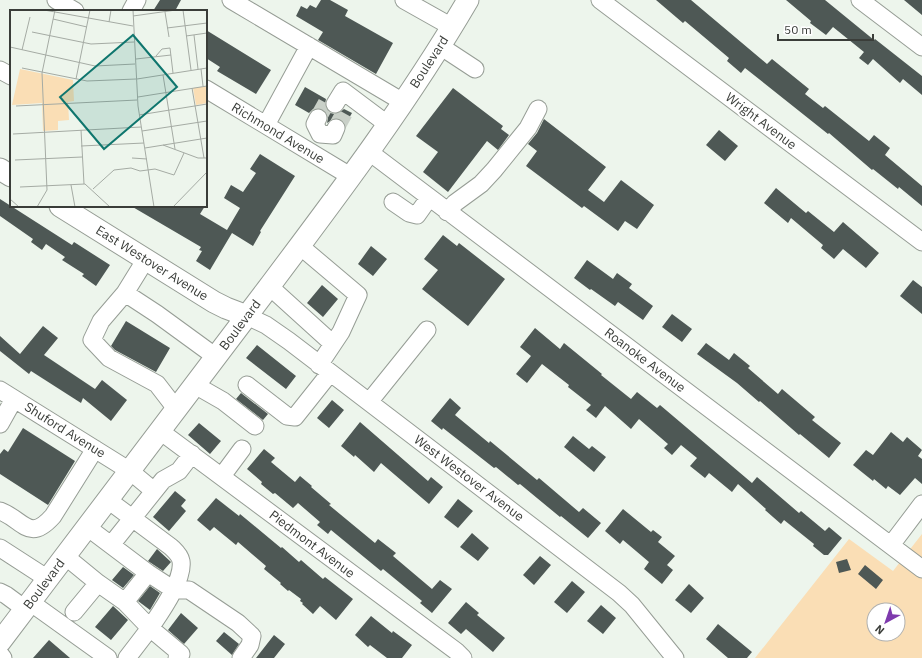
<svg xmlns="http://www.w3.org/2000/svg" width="922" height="658" viewBox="0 0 922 658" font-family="'IBM Plex Sans',sans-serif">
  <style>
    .green { fill: #fadeb5; fill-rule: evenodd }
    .building { fill: #4e5855 }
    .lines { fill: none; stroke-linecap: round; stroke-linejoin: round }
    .minor-tunnel { stroke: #c9d0c8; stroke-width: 17; stroke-dasharray: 17 8; stroke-linecap: butt }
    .minor-casing { stroke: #969d95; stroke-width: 19 }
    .major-casing { stroke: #969d95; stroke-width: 23 }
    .minor { stroke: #fff; stroke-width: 17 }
    .major { stroke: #fff; stroke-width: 21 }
    .labels { text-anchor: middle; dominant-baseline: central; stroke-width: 4; stroke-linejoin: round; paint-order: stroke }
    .street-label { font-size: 13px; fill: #3a3d39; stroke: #fff }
    .inset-road { fill: none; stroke: #a5aba4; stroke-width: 1 }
    .view { fill: #0f766e; fill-opacity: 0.15; stroke: #0f766e; stroke-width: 2 }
    .inset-edge { fill: none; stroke: #3a3d39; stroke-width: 2 }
  </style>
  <rect width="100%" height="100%" fill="#edf5ec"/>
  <path class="green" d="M922,534v124h-167l94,-119 44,32zM874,610h24v24h-24z"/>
  <path class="building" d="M160,0h21l-6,11h-22z
    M321,0h9l18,10 -3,6 48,27 -17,31 -58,-34 5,-8 -27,-16 5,-10 6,3 3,-4 6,3z
    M656,0h35l76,64 5,-5 37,30 -4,5 18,14 2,-2 44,35 5,-6 16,13 -5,7 37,31v20l-23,-19 -1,2 -25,-20 -1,1 -43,-37 -1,1 -83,-66 -4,5 -14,-12 2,-3 -44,-37 -2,2z
    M786,0h39l49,40 1,-1 47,37v19l-19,-16 -3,4 -27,-24 -5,6 -9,-7 5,-6 -31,-25 -7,8 -16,-12 1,-2z
    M904,0h18v15z
    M206,30l65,40 -15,24 -39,-23 3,-4 -14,-9z
    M305,87l21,12 -1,5 1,4 4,5 5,1 4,-1 5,-4 8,4 -7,12 -5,-6 -5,-1 -8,5 1,-5 -1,-5 -5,-4 -5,-1 -4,1 -4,4 -14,-8z
    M453,88l50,38 -2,3 8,6 -11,15 -11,-9 -39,51 -25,-20 15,-20 -22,-16z
    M544,119l62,48 -18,23 16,12 17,-22 33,25 -17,24 -12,-8 -7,10 -34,-25 -2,2 -56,-42 11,-15 -9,-7 9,-11z
    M719,130l19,16 -13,15 -19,-16z
    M260,154l35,22 -35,55 1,1 -8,14 -21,-13 -22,37 -14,-9 6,-10 -3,-1 2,-3 -70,-41h74l-5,8 27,16 13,-22 -16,-10 7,-13 12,7 13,-19 -6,-4z
    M776,188l30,25 2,-2 26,21 9,-10 36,31 -13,15 -23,-19 -9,10 -13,-11 2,-3 -32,-27 -3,5 -24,-20z
    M0,199l72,46 2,-3 36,23 -14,21 -14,-10 2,-2 -22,-14 3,-3 -19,-13 -4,6 -11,-8 2,-3 -33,-23z
    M443,235l14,11 2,-3 46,36 -37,47 -46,-37 16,-19 -14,-11z
    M371,246l16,13 -14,17 -15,-12z
    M587,260l26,19 4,-6 15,11 -3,4 24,18 -10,14 -25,-18 -3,4 -24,-17 -1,1 -16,-12z
    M913,280l9,7v27l-22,-18z
    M322,285l16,14 -15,18 -16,-14z
    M672,314l20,15 -10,13 -20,-15z
    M126,321l44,27 -14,24 -41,-22 -4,-4z
    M43,326l15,12 -14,17 51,34 7,-9 25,20 -16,21 -28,-23 -2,5 -50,-32 -2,3 -29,-23v-15l20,18z
    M535,328l25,21 4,-6 38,31 -1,1 30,24 6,-7 20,16 3,-3 92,78 5,-6 42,36 2,-2 24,20 4,-4 13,11 -14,17h-4l-11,-9 1,-2 -30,-24 -3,4 -16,-14 1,-1 -28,-25 -6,8 -23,-19 -4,5 -15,-12 7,-8 -16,-13 -9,10 -8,-7 4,-4 -29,-25 -8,10 -26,-23 -9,12 -10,-8 5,-5 -23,-18 1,-2 -27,-21 -15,19 -11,-9 15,-18 -11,-9z
    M706,343l23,17 5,-7 16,13 -2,2 30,26 4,-5 33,28 -3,3 29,23 -12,15 -29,-24 -1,1 -39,-34 -1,1 -22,-19 -40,-29z
    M257,345l39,31 -10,13 -40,-31z
    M241,393l27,21 -5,6 -27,-21z
    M450,398l11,10 -6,7 34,28 1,-2 47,39 2,-2 40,34 4,-4 18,15 -13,15 -27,-22 -1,1 -40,-33 -2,1 -22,-18 -2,1 -51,-40 -1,2 -11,-9z
    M332,400l12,10 -15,18 -12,-10z
    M360,422l68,59 3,-4 12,10 -14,17 -48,-41 -7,9 -19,-17 -1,2 -13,-11z
    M199,423l22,18 -11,13 -22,-19z
    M23,428l52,33 -27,44 -48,-31v-20l4,-5 4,3z
    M891,432l12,10 4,-5 15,13 -4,6 4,3v25l-7,-6 -15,17 -12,-9 -2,3 -12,-10 -1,2 -20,-16 13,-15 7,5z
    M573,436l16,13 3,-3 14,11 -12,15 -30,-25z
    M264,449l11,9 -4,4 24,20 5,-6 12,10 -1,1 20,17 -2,1 46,38 3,-4 18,14 -3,3 39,33 8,-9 12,9 -20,24 -12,-10 2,-2 -39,-32 -2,2 -50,-41 -3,4 -11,-9 3,-3 -22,-19 -5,5 -18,-15 -2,1 -12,-10 1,-2 -15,-13z
    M175,491l11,9 -5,6 5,5 -17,20 -16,-14z
    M216,498l23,18 1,-2 41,34 1,-1 17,15 2,-2 22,19 2,-2 28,22 -17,21 -16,-14 -7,8 -11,-10 1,-1 -3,-2 1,-2 -12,-9 -1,1 -8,-7 1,-1 -17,-14 2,-3 -28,-24 -2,3 -22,-18 -4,4 -13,-11z
    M458,499l15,12 -15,17 -14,-11z
    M623,509l28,23 2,-2 9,7 -4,5 17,14 -8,9 6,5 -11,14 -18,-15 5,-7 -26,-22 -3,4 -15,-13z
    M472,533l17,15 -11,13 -18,-14z
    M157,549l14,13 -8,9 -15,-10z
    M540,556l11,9 -17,20 -11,-10z
    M847,559l4,11 -12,3 -3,-11z
    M865,565l18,15 -7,9 -18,-15z
    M123,567l11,8 -11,13 -11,-8z
    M572,581l13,11 -18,21 -13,-11z
    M689,584l15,14 -13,15 -16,-13z
    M150,586l10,7 -10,17 -12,-9z
    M466,602l13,11 -2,2 28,23 -12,14 -27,-23 -5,5 -13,-11z
    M601,605l15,13 -13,16 -16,-13z
    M113,606l15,14 -17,20 -16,-13z
    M181,613l17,15 -14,16 -16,-14z
    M371,616l21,17 1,-2 19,14 -10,13h-15l-17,-13 -2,2 -13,-12z
    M718,624l34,28 -5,6h-19l-22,-19z
    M224,632l15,12 -7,11 -16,-14z
    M274,635l11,9 -11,14h-18z
    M49,640l21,18h-37z"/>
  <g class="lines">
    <path class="minor-tunnel" d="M318,118l10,-18
      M336,128l10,-18"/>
    <g class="minor-casing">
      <path id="minor" d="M56,0l19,11
        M231,0l172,102
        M404,0l48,27
        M600,0l322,242
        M860,0l62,47
        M131,11l6,-11
        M440,46l35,23
        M0,70l11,6
        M206,89l144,87
        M335,104l8,-13 44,33
        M318,118l-3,6 5,10 13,1 3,-7
        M266,125l43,-79
        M368,151l554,418
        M393,202l16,11 8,2 12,-17
        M447,212l8,-9 26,-19 13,-14 34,-42 10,-19
        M300,246l58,49 -17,37 -22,33
        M146,259l-21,34 -24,28 -9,19 17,18 48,26 20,26
        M269,286l64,58
        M125,293l32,21 59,43
        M247,316l19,9 23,16 330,252 13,12 43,53
        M195,385l28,16 32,25
        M247,385l40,31 8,1 35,-44
        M0,390l130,81 24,20
        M369,402l58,-72
        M0,424l14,-25
        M160,431l296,220 7,7
        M222,476l20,-27
        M108,500l63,47c4,4 9,8 10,14 3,19 -21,52 -31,67l31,26 -4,4
        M0,511c24,9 29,32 53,5l42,-67
        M87,527l61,46 26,17h15l49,33 14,13 -2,9 -9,13
        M111,545l52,-65 16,-9 13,-17
        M891,545l31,-41
        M0,548l48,31
        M65,556l33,27 27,19 25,26 -23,30
        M0,592l6,3 19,14
        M30,602l78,56
        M125,602l23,-29
        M74,612l24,-29
        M0,654l3,4"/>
    </g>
    <g class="major-casing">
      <path id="major" d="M0,169l11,7
        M60,206l154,96 12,6 21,8
        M0,642c89,-118 179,-235 268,-354 70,-93 141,-187 200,-288"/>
    </g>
    <use href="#minor" class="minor"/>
    <use href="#major" class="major"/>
  </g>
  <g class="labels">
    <g class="street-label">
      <text transform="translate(429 62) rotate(-57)">Boulevard</text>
      <text transform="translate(761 121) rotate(37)">Wright Avenue</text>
      <text transform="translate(278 133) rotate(31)">Richmond Avenue</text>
      <text transform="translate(152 263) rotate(32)">East Westover Avenue</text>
      <text transform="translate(240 325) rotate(-53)">Boulevard</text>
      <text transform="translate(645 360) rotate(37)">Roanoke Avenue</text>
      <text transform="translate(65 430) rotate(32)">Shuford Avenue</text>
      <text transform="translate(469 478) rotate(37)">West Westover Avenue</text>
      <text transform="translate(312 544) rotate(37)">Piedmont Avenue</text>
      <text transform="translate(44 584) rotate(-53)">Boulevard</text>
    </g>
  </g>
  <g transform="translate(10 10)">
    <rect width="197" height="197" fill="#edf5ec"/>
    <path d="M10,59l53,11 1,21 -6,1 1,18 -11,1v9l-15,1 -1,-28 -30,2zM197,76v17l-11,2 -3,-17z" fill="#fadeb5"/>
    <path class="inset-road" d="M34,0l89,16M123,0l5,96 16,101M173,0l8,60M155,2l4,25M123,6l43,-6M43,9l34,8M99,12l2,-12M157,18l40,-5M22,22l59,12 43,-2M184,25l4,34M176,26l21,-3M0,37l85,19 40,-2M12,40l8,-33M146,46l6,-7 8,-1 3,25M126,49l35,-4M12,58l65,13 49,-2M191,59l2,17M153,65l12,74M66,69l14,-69M127,69l70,-11M182,78l12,70M128,87l69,-11M6,96l121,-6M129,105l68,-11M71,120l3,54M132,121l65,-10M3,124l128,-7M153,135l35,13h9M71,136l63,-3M135,138l62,-10M122,148l15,1M5,150l67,-3M61,175l4,22M10,177l65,-3 25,23M83,179l21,-19 17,-2 9,3 15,-2 19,6 10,-22M0,189l9,8M27,197l10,-17 -5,-117 13,-63M163,197l34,-35"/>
    <path class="view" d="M123,25l44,52 -73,62 -44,-52z"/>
    <rect width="197" height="197" class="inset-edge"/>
  </g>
  <g transform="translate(886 622) rotate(220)"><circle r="19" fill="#ffffff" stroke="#b0b1b0"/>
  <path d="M0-3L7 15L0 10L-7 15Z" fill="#7e3aad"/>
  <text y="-6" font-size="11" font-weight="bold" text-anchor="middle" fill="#3a3d39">N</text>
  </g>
  <path d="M778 34v6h95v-6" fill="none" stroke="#3a3d39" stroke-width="2"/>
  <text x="784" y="34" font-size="12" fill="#3a3d39" stroke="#ffffff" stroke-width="3" paint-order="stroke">50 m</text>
</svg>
